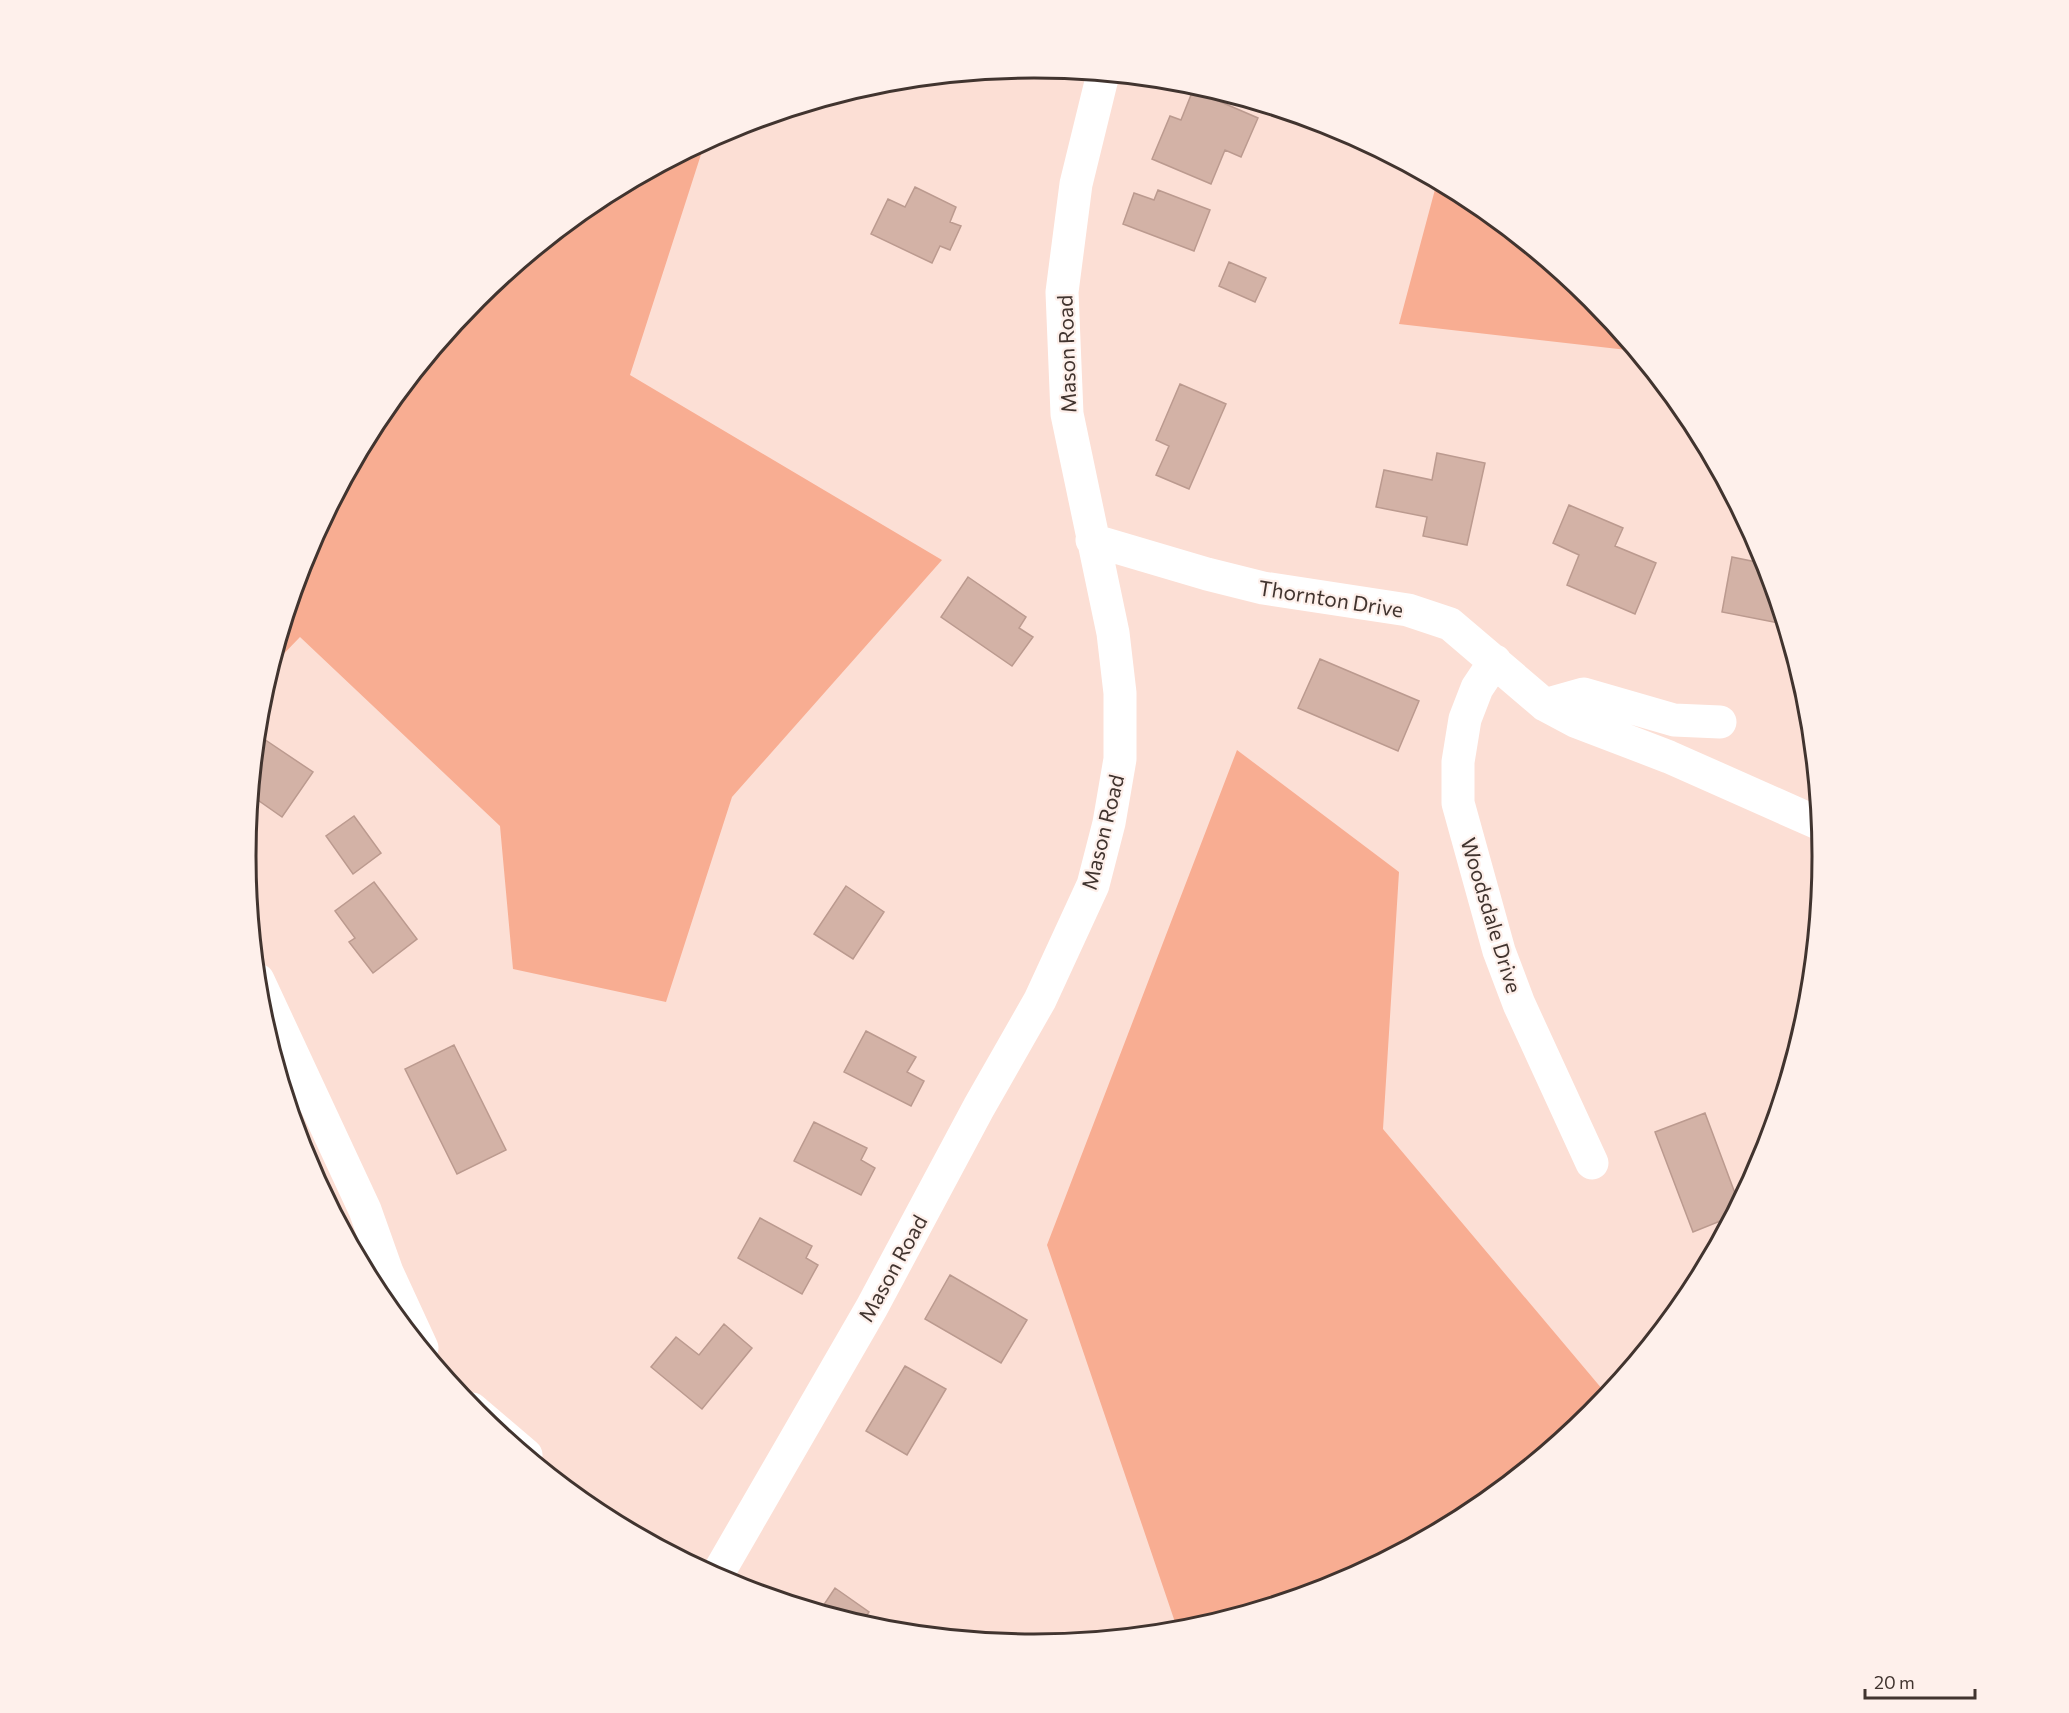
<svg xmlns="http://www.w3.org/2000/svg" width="2069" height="1713" viewBox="0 0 2069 1713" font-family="Commissioner,sans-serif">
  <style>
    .green { fill: #f8ad92 }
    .building { fill: #d3b2a6; stroke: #bb9a8f; stroke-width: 1.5 }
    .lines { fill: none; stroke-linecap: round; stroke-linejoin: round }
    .minor { stroke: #fff; stroke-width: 33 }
    .labels { text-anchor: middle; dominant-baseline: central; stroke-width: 4.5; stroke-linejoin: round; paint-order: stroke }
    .street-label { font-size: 21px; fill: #41342f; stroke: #fef0eb }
    .rim { fill: none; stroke: #41342f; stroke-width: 3 }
  </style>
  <rect width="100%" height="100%" fill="#fcdfd5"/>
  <path class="green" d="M705,142l-75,233 312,185 -210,237 -66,205 -153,-33 -13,-143 -200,-189 -28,29 34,-112 73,-136 98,-120 119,-98z
    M1437,182l36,19 120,98 43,52 -237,-27z
    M1237,750l162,122 -16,257 225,267 -16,19 -119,98 -137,73 -148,44 -10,1 -131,-386z"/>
  <path class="building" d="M1193,90l65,28 -17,39 -16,-7 -14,34 -59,-25 18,-43 11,4z
    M915,187l41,20 -6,15 11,4 -11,24 -10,-4 -8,17 -61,-29 17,-35 17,8z
    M1158,190l52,20 -16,41 -71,-27 11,-31 20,7z
    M1229,262l37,16 -11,24 -36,-16z
    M1180,384l46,20 -37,85 -33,-14 13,-29 -13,-6z
    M1437,453l48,10 -18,82 -44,-9 4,-19 -51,-10 8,-37 48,10z
    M1569,505l54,23 -8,18 41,17 -21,51 -68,-29 12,-30 -26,-12z
    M1732,557l34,7 18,60 -62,-12z
    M968,577l58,40 -7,11 14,9 -21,29 -71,-49z
    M1320,659l99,42 -21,50 -100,-43z
    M258,735l55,37 -31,45 -30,-21z
    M354,816l27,37 -28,21 -27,-38z
    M374,882l43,57 -44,34 -24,-31 6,-4 -20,-27z
    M846,886l38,26 -31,47 -39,-25z
    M866,1031l50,26 -9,15 17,9 -13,25 -67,-34z
    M454,1045l52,105 -49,24 -52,-105z
    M1705,1113l34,91 -6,12 -40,16 -38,-100z
    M814,1122l53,26 -6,12 14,8 -14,27 -67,-34z
    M760,1218l52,28 -6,12 12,7 -16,29 -64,-36z
    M950,1275l77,45 -26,43 -76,-44z
    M724,1324l28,24 -50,61 -51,-42 25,-30 23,18z
    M905,1366l41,23 -39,66 -41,-24z
    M835,1588l34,24 -8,12 -42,-12z"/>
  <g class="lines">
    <path class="minor" d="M1092,540l115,34 56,14 145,22 42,14 95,81 30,16 94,36 151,67
      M1495,661l-18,27 -12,31 -7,43v41l41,148 20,53 73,159
      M1545,705l39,-11 90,26 46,2
      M258,980l107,230 22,62 35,76
      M472,1409l54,46
      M716,1577l156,-270 107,-200 61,-107 53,-115 16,-62 11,-64v-66l-7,-60 -46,-219 -5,-122 14,-108 27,-110"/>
  </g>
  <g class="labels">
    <g class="street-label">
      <text transform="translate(1066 354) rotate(-92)">Mason Road</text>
      <text transform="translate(1331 598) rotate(9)">Thornton Drive</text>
      <text transform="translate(1102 832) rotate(-76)">Mason Road</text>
      <text transform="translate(1492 915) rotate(73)">Woodsdale Drive</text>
      <text transform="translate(892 1268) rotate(-61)">Mason Road</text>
    </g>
  </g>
  <path d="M0 0H2069V1713H0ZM256 856a778 778 0 1 1 1556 0a778 778 0 1 1-1556 0Z" fill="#fef0eb" fill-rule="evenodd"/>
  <path class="rim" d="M256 856a778 778 0 1 1 1556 0a778 778 0 1 1-1556 0Z"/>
  <path d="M1865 1689v9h110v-9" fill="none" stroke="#41342f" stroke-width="3"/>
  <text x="1874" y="1689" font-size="18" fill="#41342f" stroke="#fef0eb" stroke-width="4.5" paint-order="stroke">20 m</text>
</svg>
